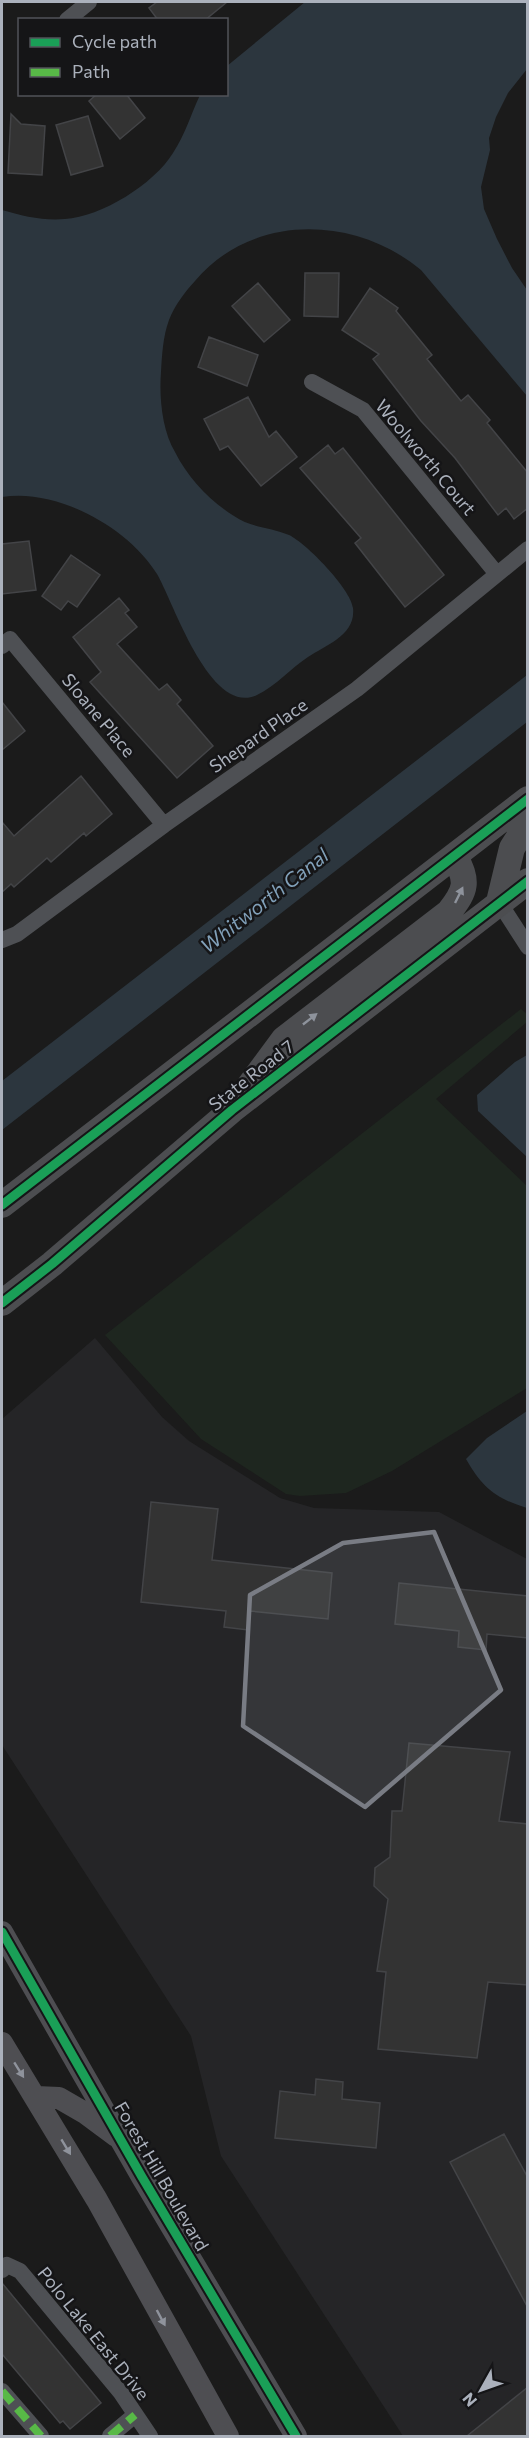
<svg xmlns="http://www.w3.org/2000/svg" width="529" height="2438" viewBox="0 0 529 2438" font-family="Commissioner,sans-serif">
  <style>
    .built { fill: #252527 }
    .green { fill: #1e261f }
    .water { fill: #2c363e }
    .building { fill: #333; stroke: #434447; stroke-width: 1.5 }
    .lines { fill: none; stroke-linecap: round; stroke-linejoin: round }
    .minor { stroke: #4e5054; stroke-width: 16 }
    .secondary { stroke: #4e4e52; stroke-width: 22 }
    .primary { stroke: #4c4d50; stroke-width: 26 }
    .quiet { stroke: #58b947; stroke-width: 8; stroke-dasharray: 15 8; stroke-linecap: butt }
    .cycleway-casing { stroke: #151517; stroke-width: 13 }
    .cycleway { stroke: #1a9f57; stroke-width: 9 }
    .oneway { fill: #8e939c }
    .oneway2 { fill: #8f939c }
    .marked { fill: #797c84; fill-opacity: 0.2; stroke: #797c84; stroke-width: 4.5; stroke-linejoin: round }
    .labels { text-anchor: middle; dominant-baseline: central; stroke-width: 5; stroke-linejoin: round; paint-order: stroke }
    .street-label { font-size: 18px; fill: #abb1bc; stroke: #151517 }
    .water-label { font-size: 20px; font-style: italic; fill: #81a0b9; stroke: #151517 }
  </style>
  <rect width="100%" height="100%" fill="#1b1b1b"/>
  <path class="built" d="M95,1338l67,79 27,24 91,57 34,10 125,4 88,47v877h-124l-182,-280 -30,-120 -189,-291v-326z"/>
  <path class="green" d="M521,1009l6,5v8l-91,77 91,87v202l-135,83 -46,22 -46,3 -14,-2 -85,-55 -96,-104z"/>
  <path class="water" d="M305,2h222v67l-19,24 -12,24 -7,21 1,12 -9,37 3,22 13,30 15,29 15,22v106l-106,-126c-66,-55 -169,-57 -226,11 -11,12 -20,24 -26,39 -6,16 -7,35 -8,52 -2,25 1,58 14,80 13,26 35,49 59,64 17,12 37,11 55,19 17,8 62,54 64,73 3,27 -27,37 -45,49 -17,11 -32,29 -51,38 -47,22 -84,-94 -100,-121 -29,-47 -101,-86 -155,-77v-287c20,6 42,11 63,9 36,-2 89,-35 108,-66 12,-18 18,-39 27,-58l26,-1 1,-28z
    M527,675v47l-525,408v-49z
    M527,1055v102l-49,-46 -1,-16 38,-33z
    M527,1411v97c-31,-9 -45,-21 -61,-49l21,-21z"/>
  <path class="building" d="M157,2h70l-22,18h-47l-9,-12z
    M97,94h29l19,24 -25,21 -31,-38z
    M11,114l10,10 24,2 -3,49 -34,-2z
    M88,116l15,50 -32,9 -15,-50z
    M305,273h34l-1,44 -34,-1z
    M258,283l32,37 -26,22 -32,-36z
    M370,288l28,20 -2,3 36,44 -5,4 34,42 7,-6 22,25 -3,3 41,50v35l-14,11 -8,-11 -8,7 -43,-57 -34,-37 -48,-62 6,-5 -37,-24z
    M209,337l49,18 -11,31 -49,-19z
    M248,397l21,40 7,-6 21,26 -36,29 -33,-40 -8,4 -16,-31z
    M328,445l7,9 8,-6 101,127 -39,32 -50,-64 6,-5 -61,-70z
    M29,541l7,49 -34,4v-50z
    M71,555l29,20 -23,32 -9,-6 -7,9 -19,-14z
    M119,598l10,12 -4,3 12,14 -20,17 42,46 8,-6 14,16 -4,4 36,42 -36,32 -87,-96 11,-10 -28,-35z
    M2,702l23,29 -23,19z
    M81,776l31,38 -26,22 -2,-3 -33,29 -4,-4 -33,29 -3,-3 -9,8v-70l12,14z
    M151,1502l67,7 -6,51 120,13 -4,46 -78,-8 -2,19 -24,-3 2,-16 -85,-9z
    M399,1583l129,13v42l-41,-4 -1,16 -28,-3 1,-16 -64,-7z
    M409,1743l101,9 -11,69 29,3v161l-40,-3 -11,76 -99,-9 8,-77 -9,-1 11,-72 -14,-13 1,-18 15,-11 2,-46h10z
    M316,2079l27,3 -1,17 38,4 -4,45 -101,-10 5,-47 35,4z
    M504,2134l24,44v130l-78,-146z
    M2,2283l99,120 -31,26 -7,-8 -3,2 -58,-69z
    M528,2387v49h-61z"/>
  <g class="lines">
    <path class="minor" d="M67,20l22,-18
      M312,382l51,28 134,164
      M2,646l8,-7 154,186
      M499,902l29,45
      M2,940l15,-6 147,-109 193,-136 171,-140
      M2,2270l5,-5 13,6 101,122 29,43
      M2,2391l39,45
      M110,2436l25,-21"/>
    <path class="secondary" d="M2,1932l140,245 154,259
      M2,2043l95,157 131,236
      M36,2097l23,1 26,15 31,23"/>
    <path class="primary" d="M499,902l13,-54 16,-25
      M250,1085l34,-46 165,-127c18,-23 19,-30 6,-56
      M2,1205l526,-406
      M2,1303l50,-39 180,-154 296,-229"/>
    <path class="quiet" d="M2,2391l39,45
      M110,2436l25,-21"/>
    <g class="cycleway-casing">
      <path id="cycleway" d="M2,1205l526,-406
        M2,1303l50,-39 180,-154 296,-229
        M2,1932l140,245 154,259"/>
    </g>
    <use href="#cycleway" class="cycleway"/>
  </g>
  <defs><path id="oneway-solid" d="M-6-.8H1V-3.2L6.5 0L1 3.2V.8H-6Z" transform="scale(1.5)"/></defs>
  <g class="oneway">
    <use href="#oneway-solid" transform="translate(459 895) rotate(-64)"/>
    <use href="#oneway-solid" transform="translate(310 1019) rotate(-38)"/>
  </g>
  <g class="oneway2">
    <use href="#oneway-solid" transform="translate(19 2070) rotate(58)"/>
    <use href="#oneway-solid" transform="translate(66 2147) rotate(59)"/>
    <use href="#oneway-solid" transform="translate(161 2318) rotate(62)"/>
  </g>
  <path class="marked" d="M434,1532l67,158 -136,117 -122,-81 7,-131 93,-52z"/>
  <g class="labels">
    <g class="street-label">
      <text transform="translate(426 457) rotate(50)">Woolworth Court</text>
      <text transform="translate(99 715) rotate(50)">Sloane Place</text>
      <text transform="translate(258 735) rotate(-35)">Shepard Place</text>
      <text transform="translate(251 1075) rotate(-38)">State Road 7</text>
      <text transform="translate(162 2176) rotate(60)">Forest Hill Boulevard</text>
      <text transform="translate(94 2333) rotate(51)">Polo Lake East Drive</text>
    </g>
    <g class="water-label">
      <text transform="translate(264 900) rotate(-38)">Whitworth Canal</text>
    </g>
  </g>
  <rect width="529" height="2438" fill="none" stroke="#abb1bc" stroke-width="6"/>
  <rect x="18" y="18" width="210" height="78" fill="#151517" stroke="#515359" stroke-width="1.5"/>
  <rect x="30" y="38" width="30" height="9" fill="#1a9f57" stroke="#515359" stroke-width="1.5"/>
  <text x="72" y="48" font-size="18" fill="#abb1bc">Cycle path</text>
  <rect x="30" y="68" width="30" height="9" fill="#58b947" stroke="#515359" stroke-width="1.5"/>
  <text x="72" y="78" font-size="18" fill="#abb1bc">Path</text>
  <g transform="translate(481 2390) rotate(230)" stroke="#151517" stroke-width="4.5" paint-order="stroke">
  <path d="M0-4.5L10 22L0 15L-10 22Z" fill="#abb1bc"/>
  <text y="-9" font-size="16" font-weight="bold" text-anchor="middle" fill="#abb1bc">N</text>
  </g>
</svg>
